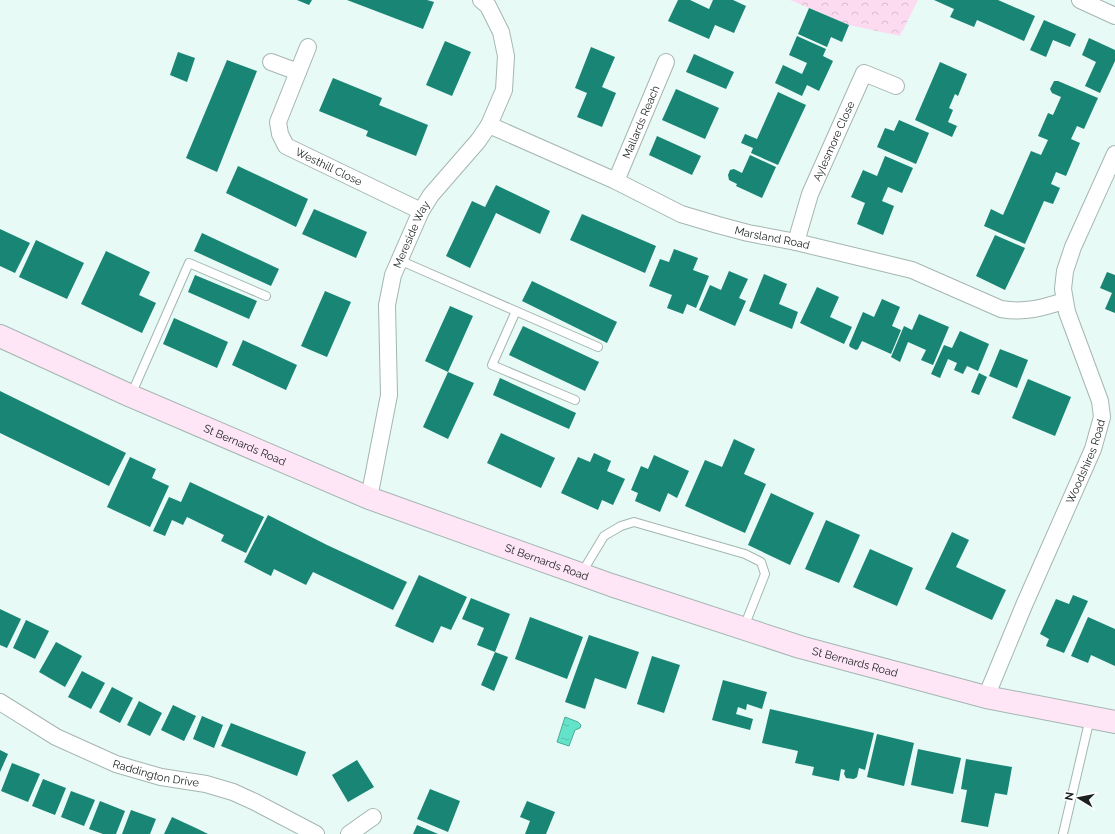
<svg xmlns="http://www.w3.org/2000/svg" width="1115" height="834" viewBox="0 0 1115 834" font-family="Raleway,sans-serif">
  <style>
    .forest { fill: url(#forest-crowns) }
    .water { fill: url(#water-ripples); stroke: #4ca997 }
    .building { fill: #198574 }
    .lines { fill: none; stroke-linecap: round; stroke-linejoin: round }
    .lane-casing { stroke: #a4b6b1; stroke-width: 10 }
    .street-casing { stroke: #a4b6b1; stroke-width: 18 }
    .secondary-casing { stroke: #a4b6b1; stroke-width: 24 }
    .lane { stroke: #fff; stroke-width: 8 }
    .street { stroke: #fff; stroke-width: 16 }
    .secondary { stroke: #fee6f6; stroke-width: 22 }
    .labels { text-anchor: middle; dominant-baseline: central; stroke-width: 4; stroke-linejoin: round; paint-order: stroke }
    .street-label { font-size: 11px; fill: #1a211f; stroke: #fff }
  </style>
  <defs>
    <pattern id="forest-crowns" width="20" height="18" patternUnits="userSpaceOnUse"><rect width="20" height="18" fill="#fcdbf0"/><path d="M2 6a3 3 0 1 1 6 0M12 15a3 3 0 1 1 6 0" fill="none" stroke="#d7bccd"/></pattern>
    <pattern id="water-ripples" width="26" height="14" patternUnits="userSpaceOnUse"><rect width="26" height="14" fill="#62e3ca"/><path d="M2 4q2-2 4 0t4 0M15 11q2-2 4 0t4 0" fill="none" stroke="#54c2ad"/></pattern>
  </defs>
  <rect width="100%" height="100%" fill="#e7faf5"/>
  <path class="forest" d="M790,0h128l-18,36 -51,-11z"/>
  <path class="water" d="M565,717l13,5 3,3 -1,3 -5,2 -6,16 -12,-4z"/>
  <path class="building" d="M297,0h15l-3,5z
    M347,0h80l7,2 -11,27z
    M678,0h12l19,9 4,-9h20l13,6 -12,27 -19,-8 -6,14 -41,-18z
    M934,0h64l37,16 -11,25 -47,-21 -3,7 -24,-10 4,-8z
    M809,8l40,17 -7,17 -11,-5 -4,10 -29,-13z
    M1044,20l32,14 -6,13 -17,-7 -7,17 -16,-7z
    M797,36l29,13 -3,7 10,5 -14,30 -12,-6 -5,11 -27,-13 8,-18 19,9 5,-11 -18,-8z
    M1089,38l26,12v11l-15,32 -15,-7 11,-24 -14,-7z
    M445,41l26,11 -19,44 -26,-11z
    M591,47l24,10 -13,30 14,6 -14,34 -25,-10 10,-24 -12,-5z
    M178,52l17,6 -8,24 -17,-7z
    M694,54l40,18 -8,17 -40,-17z
    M227,60l30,11 -40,101 -31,-14z
    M940,62l27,12 -9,22 -3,-2 -6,14 4,2 -5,12 9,4 -5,11 -37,-17z
    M333,78l49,20 -3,7 49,20 -12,31 -50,-20 2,-5 -49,-20z
    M1054,81h4l40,17 -14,31 -7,-3 -6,13 9,4 -14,33 -10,-4 -5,12 9,4 -7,16 -9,-3 -19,43 -41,-18 7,-17 12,6 28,-64 10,4 7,-15 -10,-4 10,-23 5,2 8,-18 -9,-4 -2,-4z
    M676,89l43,19 -14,31 -43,-19z
    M778,92l28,13 -28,60 -27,-12 2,-5 -12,-5 4,-9 12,5z
    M899,120l30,13 -13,31 -39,-17 8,-19 9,3z
    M657,136l44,20 -9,19 -43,-20z
    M750,155l26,12 -14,31 -26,-12 1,-2 -8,-4 -1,-5 2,-5 4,-1 8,4z
    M885,156l28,12 -11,25 -14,-6 -6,14 12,5 -11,29 -26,-11 8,-21 -14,-6 12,-27 14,6z
    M238,166l70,33 -12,28 -70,-34z
    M496,185l54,26 -10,23 -44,-21 -26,55 -24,-12 26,-55 13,6z
    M314,209l53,23 -11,26 -54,-24z
    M582,214l74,32 -11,27 -75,-33z
    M0,229l30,14 -15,30 -15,-7z
    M202,233l77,36 -8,17 -77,-35z
    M995,235l30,13 -20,42 -29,-14z
    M36,240l48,23 -17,36 -48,-22z
    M674,249l24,9 -5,12 16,6 -13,32 -9,-4 -4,10 -16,-6 5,-13 -23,-9 11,-27 9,3z
    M106,251l44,21 -11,23 17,8 -14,30 -61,-29z
    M729,271l19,8 -9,19 7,3 -11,25 -36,-16 11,-25 11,5z
    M1107,272l8,3v38l-10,-4 7,-16 -12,-5z
    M764,274l23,10 -8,20 19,8 -6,17 -43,-18z
    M195,275l62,26 -8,18 -61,-27z
    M532,281l85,41 -10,21 -85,-42z
    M817,287l22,10 -9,20 22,10 -8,17 -44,-21z
    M325,291l26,11 -24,55 -26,-11z
    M882,299l18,8 -8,19 9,4 -10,24 -29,-13 -4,8 -2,1 -6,-3 -1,-2 14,-33 11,5z
    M450,306l23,10 -25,56 26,11 -26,56 -25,-12 25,-55 -23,-11z
    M919,314l30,13 -16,38 -12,-5 5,-10 -18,-8 -8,20 -9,-5 13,-31 8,4z
    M174,318l54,24 -11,26 -54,-24z
    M523,326l76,36 -14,29 -76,-36z
    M960,331l29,13 -11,27 -11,-5 -4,8 -9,-4 3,-7 -9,-4 -8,19 -9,-4 13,-29 8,3z
    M243,340l54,25 -11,25 -54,-25z
    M1000,349l28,11 -11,28 -28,-12z
    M979,373l8,4 -8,18 -8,-3z
    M500,378l76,35 -7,16 -76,-34z
    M1028,379l43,18 -16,39 -43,-18z
    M0,391l126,62 -17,33 -109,-53z
    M501,433l54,25 -14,30 -54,-25z
    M734,439l21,10 -11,25 22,10 -21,49 -60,-27 20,-46 17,7z
    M594,453l17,8 -4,10 18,8 -12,26 -11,-5 -4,10 -37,-17 17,-36 12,5z
    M654,455l35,16 -12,27 -9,-5 -8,19 -25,-11 3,-8 -7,-3 10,-24 7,3z
    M130,457l26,12 -4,9 17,8 -19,41 -43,-20z
    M190,482l74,35 -18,36 -25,-12 3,-6 -37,-18 -4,8 -11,-5 -7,16 -12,-5 16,-34 12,5z
    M771,493l43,20 -24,52 -42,-20z
    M268,515l59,30 80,37 -14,28 -80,-38 -7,13 -32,-16 -3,7 -27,-14z
    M826,520l34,15 -21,48 -34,-14z
    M952,532l17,8 -13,27 50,23 -14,30 -67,-31z
    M870,549l43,19 -16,38 -44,-19z
    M419,575l48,22 -16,33 -10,-4 -8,17 -38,-17z
    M1073,595l15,6 -24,52 -18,-7 3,-7 -9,-5 16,-35 13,5z
    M471,598l39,16 -15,38 -18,-7 7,-17 -22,-9z
    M0,609l21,10 -14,29 -7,-3z
    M530,617l53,20 -16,42 -52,-20z
    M1088,617l27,12v37l-24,-11 -3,8 -17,-7z
    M26,620l23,11 -14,28 -22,-11z
    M589,635l50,17 -13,37 -31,-11 -10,31 -20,-7z
    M56,642l26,14 -17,31 -26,-15z
    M495,652l13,5 -14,34 -13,-6z
    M652,656l28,9 -16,48 -27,-9z
    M82,671l23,12 -14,26 -23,-12z
    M723,680l44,12 -5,17 -15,-5 -1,6 -8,-3 -2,7 17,5 -3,11 -38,-10z
    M112,687l21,11 -13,25 -21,-11z
    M139,701l23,12 -12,23 -23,-11z
    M173,705l23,11 -12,25 -23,-11z
    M770,709l104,24 -9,37 -6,-2 -2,9 -3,2 -8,-1 -2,-4 1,-4 -4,-1 -2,12 -27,-6 2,-8 -19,-4 3,-12 -36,-8z
    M202,716l21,9 -9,23 -21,-9z
    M231,723l75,29 -9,24 -76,-30z
    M877,734l37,9 -10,43 -37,-9z
    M918,749l43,9 -8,36 -42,-9z
    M0,750l8,4 -8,18z
    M966,759l46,8 -5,28 -12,-2 -7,34 -27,-5 6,-32 -6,-1z
    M357,760l17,27 -26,15 -16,-27z
    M12,763l28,11 -12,28 -27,-11z
    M43,779l23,9 -11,27 -23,-9z
    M430,789l30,12 -12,31 -31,-13z
    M71,791l24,9 -11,26 -23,-9z
    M100,801l25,10 -9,23h-13l-14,-5z
    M527,801l28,11 -9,22h-21l5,-13 -10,-4z
    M131,810l25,9 -6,15h-28z
    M172,817l26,12 10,5h-44z
    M417,825l21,9h-25z"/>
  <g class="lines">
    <g class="lane-casing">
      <path id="lane" d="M399,260l199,87
        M516,311l-24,54 83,35
        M131,395l58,-132 77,33
        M581,574l23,-38 17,-10 13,-4 111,32 16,8 4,12 -21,53
        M1063,834l27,-116"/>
    </g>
    <g class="street-casing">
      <g id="street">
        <path d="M1080,0l35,16"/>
        <path id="s1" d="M308,47l-30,75 2,12 6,12 135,65"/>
        <path d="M271,62l27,10"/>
        <path id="s2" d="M489,125l127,56 65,33 37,11 30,8 48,9 116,28 89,39c24,4 41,-1 63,-8"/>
        <path id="s3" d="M616,181l50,-119"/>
        <path id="s4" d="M796,242l14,-48 54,-121 32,13"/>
        <path id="s5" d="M369,498l20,-103 -2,-90 6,-30 28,-64 10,-16 47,-54 11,-16 15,-35 2,-34 -5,-24 -13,-26 -7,-6"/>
        <path id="s6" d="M986,697l39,-94 68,-154 9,-32 -2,-16 -33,-89 -4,-23 2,-18 8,-24 42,-93"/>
        <path id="s7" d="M0,702l56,35 60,27 45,13 45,7 27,8 22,10 61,32"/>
        <path d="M349,834l24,-17"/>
      </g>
    </g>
    <g class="secondary-casing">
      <g id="secondary">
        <path id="s8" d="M0,336l131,60 238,102 242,87 189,62 186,50 129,25"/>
      </g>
    </g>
    <use href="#lane" class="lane"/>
    <use href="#street" class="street"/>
    <use href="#secondary" class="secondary"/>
  </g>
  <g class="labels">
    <g class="street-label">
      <text stroke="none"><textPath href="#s3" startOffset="64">Mallards Reach</textPath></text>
      <text stroke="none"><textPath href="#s4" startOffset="108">Aylesmore Close</textPath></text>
      <text stroke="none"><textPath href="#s1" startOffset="154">Westhill Close</textPath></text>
      <text stroke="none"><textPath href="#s5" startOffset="270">Mereside Way</textPath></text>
      <text stroke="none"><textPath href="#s2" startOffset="306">Marsland Road</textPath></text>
      <text stroke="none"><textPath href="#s8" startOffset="268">St Bernards Road</textPath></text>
      <text stroke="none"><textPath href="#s6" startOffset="256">Woodshires Road</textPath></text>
      <text stroke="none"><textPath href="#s8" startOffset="592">St Bernards Road</textPath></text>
      <text stroke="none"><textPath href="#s8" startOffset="916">St Bernards Road</textPath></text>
      <text stroke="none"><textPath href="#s7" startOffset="173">Raddington Drive</textPath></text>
    </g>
  </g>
  <g transform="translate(1079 798) rotate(280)" stroke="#ffffff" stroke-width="3" paint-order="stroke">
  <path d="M0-3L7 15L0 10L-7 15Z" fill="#1a211f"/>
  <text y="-6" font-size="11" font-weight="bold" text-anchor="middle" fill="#1a211f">N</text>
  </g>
</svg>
